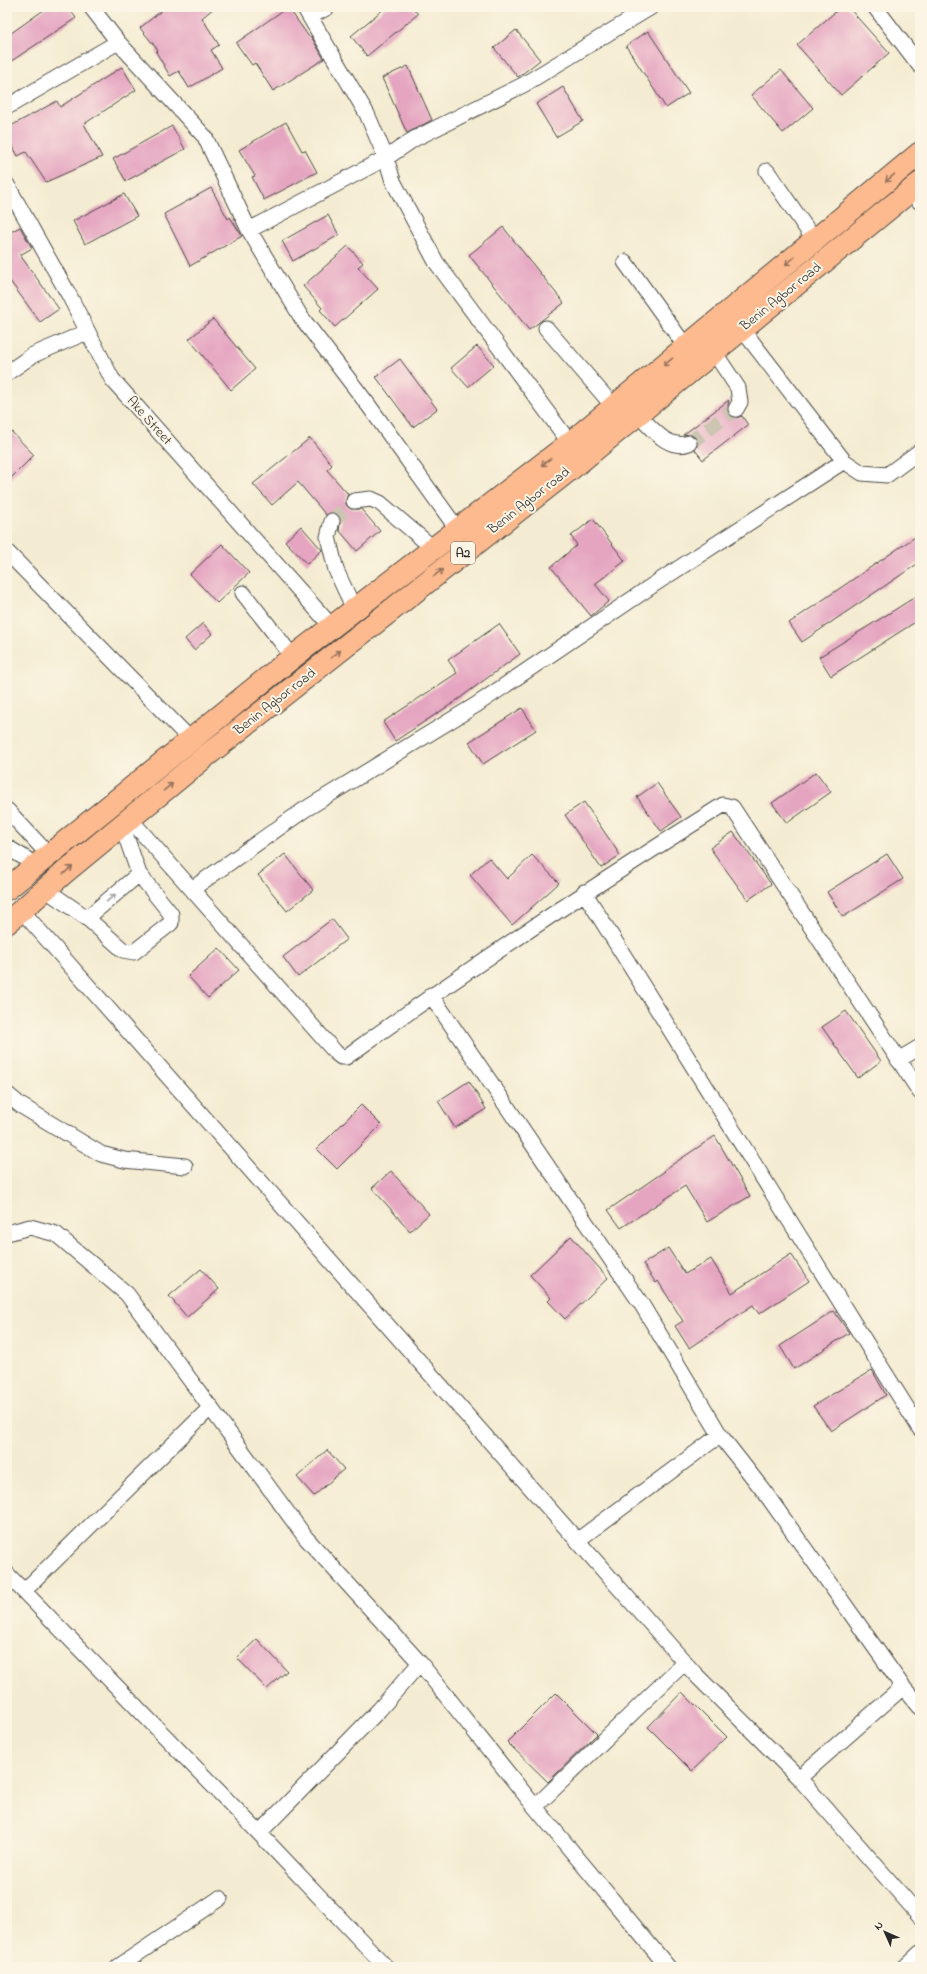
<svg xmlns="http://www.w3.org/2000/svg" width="927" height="1974" viewBox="0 0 927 1974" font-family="'Indie Flower',sans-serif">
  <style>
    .building { fill: #e5a5c1 }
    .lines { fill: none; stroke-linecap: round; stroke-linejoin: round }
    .minor-tunnel { stroke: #ccc5b1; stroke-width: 15; stroke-dasharray: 15 8; stroke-linecap: butt }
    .minor-casing { stroke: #494844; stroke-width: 17 }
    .highway-casing { stroke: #494844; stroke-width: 24 }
    .minor { stroke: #fff; stroke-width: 15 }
    .highway { stroke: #fcba8e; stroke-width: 22 }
    .oneway { stroke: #94725c }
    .oneway2 { stroke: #a0a0a0 }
    .labels { text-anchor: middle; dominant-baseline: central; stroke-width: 4; stroke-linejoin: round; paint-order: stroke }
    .shield { fill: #fcf5e5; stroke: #6a6863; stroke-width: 1 }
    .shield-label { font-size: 13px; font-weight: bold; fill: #2b2b2b }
    .street-label { font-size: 14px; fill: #2b2b2b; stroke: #fcf5e5 }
  </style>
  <rect width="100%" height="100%" fill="#fcf5e5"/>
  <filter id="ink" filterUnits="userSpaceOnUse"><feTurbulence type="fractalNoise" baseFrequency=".025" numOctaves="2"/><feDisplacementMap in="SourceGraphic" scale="8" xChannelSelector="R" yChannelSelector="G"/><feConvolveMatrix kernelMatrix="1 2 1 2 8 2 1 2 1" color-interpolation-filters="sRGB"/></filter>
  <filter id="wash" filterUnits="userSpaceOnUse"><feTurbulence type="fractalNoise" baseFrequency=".012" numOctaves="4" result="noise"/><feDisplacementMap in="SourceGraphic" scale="16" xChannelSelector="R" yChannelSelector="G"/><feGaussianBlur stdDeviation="0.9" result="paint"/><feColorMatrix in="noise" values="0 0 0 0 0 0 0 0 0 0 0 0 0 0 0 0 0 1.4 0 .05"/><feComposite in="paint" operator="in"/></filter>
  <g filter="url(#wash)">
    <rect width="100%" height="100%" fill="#f4ecd2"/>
    <g id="blocks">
      <path class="building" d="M48,7h20l8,11 -69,46v-28z
        M166,7h49l-13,11 17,27 -8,5 11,18 -33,20 -10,-17 -9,5 -14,-24 2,-2 -18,-22z
        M288,7l21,30 2,-1 13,23 -51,32 -18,-28 -3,2 -16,-22z
        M386,7h26l6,7 -51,42 -16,-20z
        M841,7h7l41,46 -48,42 -44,-50z
        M516,30l24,30 -22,17 -24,-29z
        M648,31l41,62 -23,15 -40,-62z
        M408,66l24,54 -25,13 -25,-55z
        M122,67l14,23 -52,34 18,33 -56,25 -20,-30 -8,4 -11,-20v-8l50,-27 3,6z
        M781,70l32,38 -30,25 -32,-38z
        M563,87l20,34 -27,16 -20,-33z
        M286,122l16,29 3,-1 12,22 -53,28 -12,-23 3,-1 -16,-26z
        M172,126l13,23 -59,32 -13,-22z
        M211,188l17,31 2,-2 12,19 -52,30 -26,-52z
        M124,194l13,22 -52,28 -12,-23z
        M328,215l11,20 -46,26 -11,-20z
        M20,227l12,21 -12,7 39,54 -19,13 -33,-45v-43z
        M503,227l61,76 -35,27 -60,-75z
        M348,246l15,17 -5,4 20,22 -43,38 -15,-17 2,-2 -19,-22z
        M213,319l42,50 -24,21 -42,-51z
        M477,346l17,19 -26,22 -17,-19z
        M400,359l37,50 -24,18 -37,-50z
        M729,400l-2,9 1,5 8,4 6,-2 6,9 -45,35 -8,-10 3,-5 -2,-8 -5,-3 -8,1z
        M7,427l27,28 -27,27z
        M310,438l22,27 -5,5 21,24 -3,8 2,4 4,3h10l19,22 -23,20 -18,-21 2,-11 -3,-4 -4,-3 -8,3 -28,-33 -26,23 -19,-21z
        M593,519l32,42 -30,23 14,17 -18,15 -40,-49 26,-22 -6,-9z
        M301,526l21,24 -15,14 -22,-23z
        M915,537l5,7v18l-118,80 -13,-19z
        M222,544l27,29 -32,30 -27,-29z
        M920,594v25l-89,57 -12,-19z
        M203,623l9,11 -18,16 -9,-11z
        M499,624l21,30 -67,49 -58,38 -12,-19 74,-49 -9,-13z
        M522,708l14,22 -53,34 -14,-22z
        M816,772l15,20 -44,31 -15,-20z
        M657,783l24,34 -20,14 -24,-34z
        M584,802l36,53 -19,13 -36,-53z
        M733,832l38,52 -23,16 -38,-52z
        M285,854l28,36 -26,21 -29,-36z
        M887,854l16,25 -60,38 -16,-25z
        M532,855l27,28 -47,42 -42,-50 19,-17 18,21z
        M332,919l15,20 -49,38 -15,-20z
        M219,948l20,22 -31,28 -20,-22z
        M846,1011l35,50 -23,17 -36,-51z
        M469,1081l17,28 -31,19 -17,-27z
        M361,1105l20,20 -44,44 -20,-20z
        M715,1136l35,60 -43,26 -22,-36 -64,42 -13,-18 57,-39 -1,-1z
        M391,1171l38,43 -19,17 -38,-43z
        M571,1236l37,42 -43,41 -17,-18 3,-3 -21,-23z
        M668,1248l17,26 26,-15 21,34 59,-39 18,27 -50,33 -6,-9 -64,43 -14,-22 8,-5 -25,-40 -2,2 -13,-19z
        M201,1269l18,20 -32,28 -18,-21z
        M834,1311l15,22 -55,36 -14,-23z
        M872,1370l14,25 -55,36 -18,-25z
        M327,1450l17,19 -30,27 -17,-19z
        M257,1639l30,32 -20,18 -30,-31z
        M682,1692l45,45 -35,34 -44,-44z
        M556,1693l41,41 -49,48 -41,-40z"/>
    </g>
  </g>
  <g filter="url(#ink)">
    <use href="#blocks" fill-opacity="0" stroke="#494844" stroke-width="1"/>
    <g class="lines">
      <path class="minor-tunnel" d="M689,443l47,-34
        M332,521l22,-20"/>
      <g class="minor-casing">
        <path id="minor" d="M91,7l27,35 87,95 44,93 52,87 68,89 89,124
          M304,7l63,107 19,44 7,23 43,81 134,181
          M875,7l45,59
          M311,16l17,-9
          M7,107l111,-65
          M767,171l48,70
          M7,185l62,110 43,84 220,248
          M910,192l10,10
          M249,230l137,-72 28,-19 109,-54 128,-78
          M625,262l61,85
          M546,328l68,79
          M742,329l102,132 18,12 25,2 33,-24
          M714,352l24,36 2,14 -4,7
          M7,373l26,-18 54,-23
          M638,415c14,13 30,36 51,28
          M354,501l17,-2 9,4 53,45
          M332,521l-4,16 8,33 18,39
          M7,552l184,188
          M243,593l50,64
          M7,810l41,44
          M130,819l206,234 5,4h5c123,-89 249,-172 377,-252l9,2 188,285
          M7,847l29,18
          M192,889l112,-79 172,-105 180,-122 188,-122
          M46,890l41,28 52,-44 -17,-49
          M584,892l336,537
          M22,911l673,763 104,104 121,138
          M87,918l36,32 11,2 37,-29v-9l-32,-40
          M431,995l211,310 78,130 46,59 137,193
          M898,1060l22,-13
          M7,1094l13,11 81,49 23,6 61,6
          M7,1233l23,-6 26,7 71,60 179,244 114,125
          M578,1540l142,-105
          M7,1574l252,259 127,134
          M24,1591l187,-184
          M799,1778l104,-91 17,20
          M535,1807l150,-145
          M259,1833l120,-123 41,-47 115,144 133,160
          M118,1967l102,-69
          M905,1967l15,-14"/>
      </g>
      <g class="highway-casing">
        <path id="highway" d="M7,889l286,-232 277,-214 350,-290
          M7,923l58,-51 141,-116 376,-296 338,-277"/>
      </g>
      <use href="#minor" class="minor"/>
      <use href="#highway" class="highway"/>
    </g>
    <defs><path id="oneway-shaft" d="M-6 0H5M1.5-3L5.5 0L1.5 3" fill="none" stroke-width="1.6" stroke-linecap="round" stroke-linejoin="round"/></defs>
    <g class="oneway">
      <use href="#oneway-shaft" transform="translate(890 178) rotate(140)"/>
      <use href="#oneway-shaft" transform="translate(790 261) rotate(140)"/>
      <use href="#oneway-shaft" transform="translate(668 362) rotate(140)"/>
      <use href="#oneway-shaft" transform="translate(546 462) rotate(142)"/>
      <use href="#oneway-shaft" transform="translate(438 573) rotate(-38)"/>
      <use href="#oneway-shaft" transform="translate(336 654) rotate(-38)"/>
      <use href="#oneway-shaft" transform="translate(168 787) rotate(-40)"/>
      <use href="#oneway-shaft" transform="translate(68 870) rotate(-40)"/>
    </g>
    <use class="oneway2" href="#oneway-shaft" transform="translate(111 898) rotate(-40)"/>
  </g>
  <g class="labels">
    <rect class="shield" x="451" y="542" width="24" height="22" rx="3"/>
    <g class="shield-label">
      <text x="463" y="553">A2</text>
    </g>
    <g class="street-label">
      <text transform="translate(781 297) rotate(-39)">Benin Agbor road</text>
      <text transform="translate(149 421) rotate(48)">Ake Street</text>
      <text transform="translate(529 501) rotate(-38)">Benin Agbor road</text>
      <text transform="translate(275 702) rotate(-38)">Benin Agbor road</text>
    </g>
  </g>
  <rect width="927" height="1974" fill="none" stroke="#fcf5e5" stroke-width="24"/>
  <g transform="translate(885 1932) rotate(315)" stroke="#fcf5e5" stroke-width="3" paint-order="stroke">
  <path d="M0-3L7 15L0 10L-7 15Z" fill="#2b2b2b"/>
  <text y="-6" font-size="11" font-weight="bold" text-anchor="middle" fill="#2b2b2b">N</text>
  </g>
</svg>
